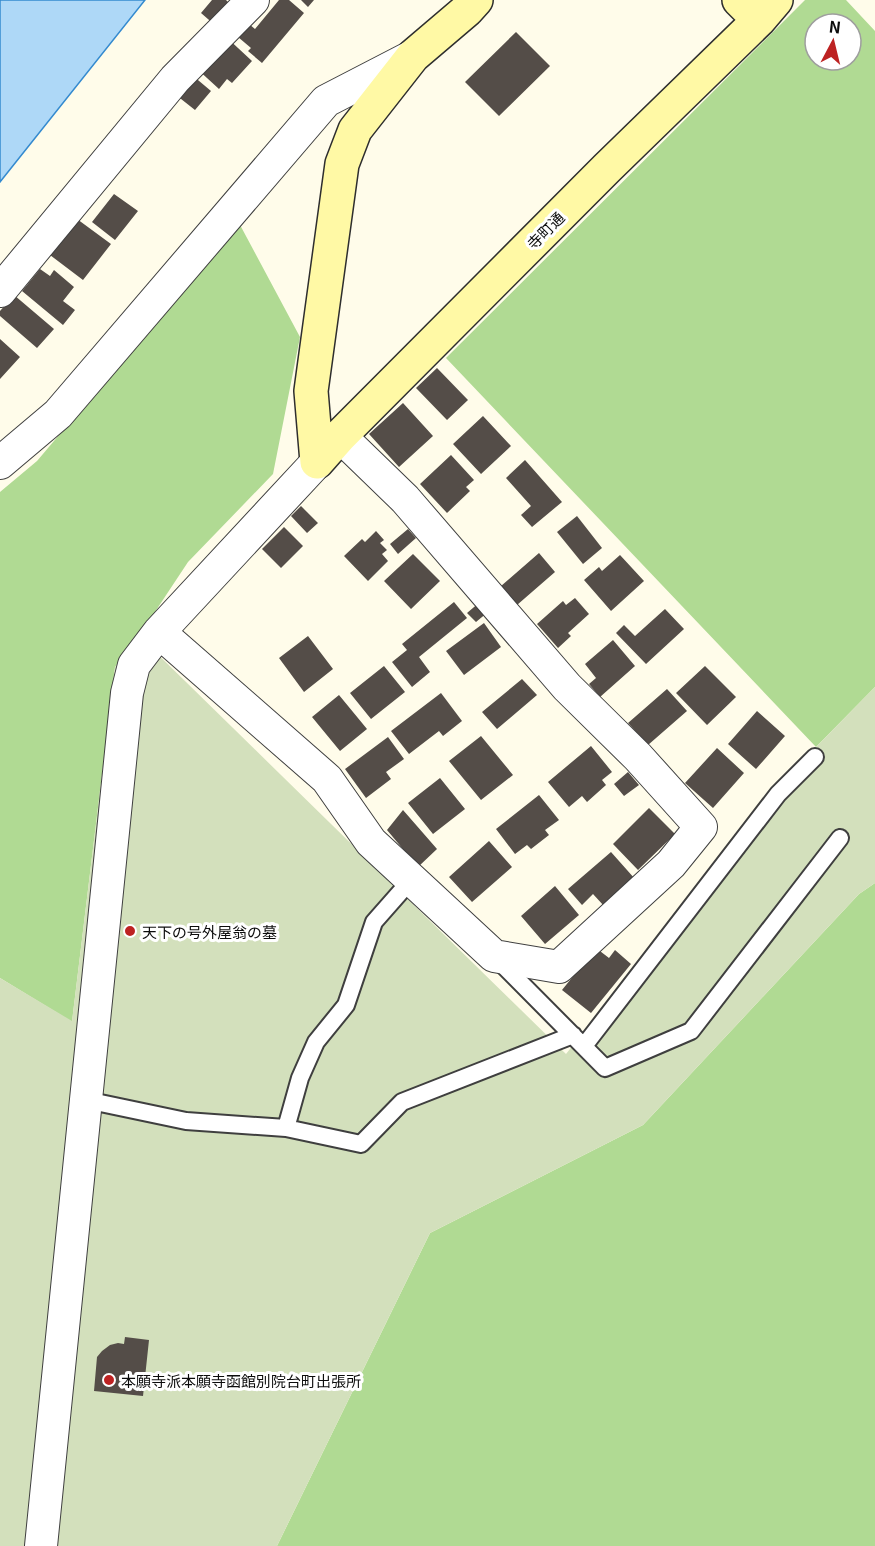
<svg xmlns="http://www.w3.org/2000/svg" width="875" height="1546" viewBox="0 0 875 1546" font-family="Georgia,'Noto Sans JP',serif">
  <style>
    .forest { fill: #b0da93; fill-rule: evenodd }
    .cemetery { fill: #d3e0bc }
    .water { fill: #aed8f7; stroke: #348acf; stroke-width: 1.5 }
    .building { fill: #544d48 }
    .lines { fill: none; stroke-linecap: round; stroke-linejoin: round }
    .lane-casing { stroke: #3f3f3f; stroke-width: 20 }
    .street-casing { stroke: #3f3f3f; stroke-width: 34 }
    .secondary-casing { stroke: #2e2e2e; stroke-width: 36 }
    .lane { stroke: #fff; stroke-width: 16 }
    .street { stroke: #fff; stroke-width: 32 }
    .secondary { stroke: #fff9a5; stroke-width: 33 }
    .poi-dot { fill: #bd2222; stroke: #fff; stroke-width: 2 }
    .labels { text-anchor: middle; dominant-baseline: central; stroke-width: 6; stroke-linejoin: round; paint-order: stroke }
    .street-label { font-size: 15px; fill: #0c0c0c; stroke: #fff }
    .poi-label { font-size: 15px; fill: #0c0c0c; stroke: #fff; text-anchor: start }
  </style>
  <rect width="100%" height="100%" fill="#fffcea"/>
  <path class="forest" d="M805,0h41l29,31v656l-59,60 -370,-389zM815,24h36v36h-36z
    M239,223l61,114 -27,137 -85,88 -49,74 -24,31 -43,355 -72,-44v-486l37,-31z
    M875,883v663h-598l153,-313 213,-108 216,-231z"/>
  <path class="cemetery" d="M139,636l427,418 204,-258 46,-49 59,-60v196l-16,11 -216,231 -213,108 -153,313h-277v-568l72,43 43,-354z"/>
  <path class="water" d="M0,0h145l-145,182z"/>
  <path class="building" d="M212,0h14l7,7 -17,19 -15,-13z
    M279,0h10l15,13 -42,50 -14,-12 3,-3 -13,-11 11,-13 6,5z
    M301,0h13l-6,7z
    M516,32l34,34 -51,50 -34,-34z
    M224,35l28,26 -20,22 -5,-4 -8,10 -24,-22z
    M192,75l19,16 -16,19 -19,-15z
    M114,194l24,17 -23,29 -23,-18z
    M77,219l34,25 -28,36 -33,-25z
    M40,269l10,7 4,-6 20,17 -11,14 12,9 -12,15 -41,-34z
    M14,295l40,34 -17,19 -37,-32v-5z
    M0,339l20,18 -20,22z
    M437,368l31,32 -21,20 -31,-32z
    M403,403l30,33 -34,31 -30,-33z
    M483,416l28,30 -30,28 -28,-30z
    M451,455l23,25 -8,7 4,4 -23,22 -27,-29z
    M525,460l37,42 -30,25 -11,-12 10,-9 -25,-28z
    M301,506l17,17 -11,10 -16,-17z
    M577,516l25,32 -19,16 -26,-32z
    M284,527l19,19 -22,22 -19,-19z
    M408,529l8,9 -18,16 -8,-10z
    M376,531l8,9 -4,3 7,7 -5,4 6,7 -20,20 -24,-25 18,-17 3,3z
    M539,553l16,19 -38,33 -16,-19z
    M413,554l27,27 -29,28 -27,-28z
    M620,555l24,26 -33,30 -27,-31 15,-13 3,4z
    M575,598l14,16 -21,19 3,3 -13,12 -21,-24 26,-23 3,4z
    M454,602l13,16 -48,39 11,15 -18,15 -20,-25 15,-12 -5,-6z
    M480,602l8,10 -12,10 -9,-9z
    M665,609l19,20 -38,35 -30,-31 8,-8 11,11z
    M484,623l17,24 -37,28 -18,-24z
    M308,636l25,33 -29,23 -25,-34z
    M613,640l22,26 -35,31 -11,-13 7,-6 -11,-14z
    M384,666l21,26 -34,27 -21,-26z
    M705,666l31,31 -29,28 -31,-32z
    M522,679l15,16 -40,34 -15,-17z
    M667,689l20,22 -39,34 -20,-22z
    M441,693l21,28 -19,15 -4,-5 -30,23 -18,-23z
    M339,695l28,34 -27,22 -28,-34z
    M757,711l28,25 -29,33 -28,-25z
    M481,736l32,39 -32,25 -32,-39z
    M388,737l16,22 -18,13 5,7 -25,19 -21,-29z
    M591,746l21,26 -10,8 4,5 -19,17 -5,-6 -13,11 -21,-25z
    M717,748l27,25 -31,35 -28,-25z
    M628,772l11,13 -15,11 -10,-12z
    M440,778l25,31 -32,25 -25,-31z
    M539,795l20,25 -14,10 4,5 -18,14 -4,-4 -12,9 -19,-25z
    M649,808l26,26 -37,36 -25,-26z
    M403,810l34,39 -19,18 -31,-37z
    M489,841l23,26 -40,35 -23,-25z
    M611,852l24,27 -31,27 -11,-12 -11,11 -14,-16z
    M555,886l24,29 -34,29 -24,-28z
    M596,948l13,10 6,-8 16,14 -40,49 -29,-23z
    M125,1337l24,3 -6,56 -49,-5 3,-34 5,-6 8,-6 8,-2 6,1z"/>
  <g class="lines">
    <g class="lane-casing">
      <path id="lane" d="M499,961l106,107 86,-37 149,-193
        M584,1046l194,-252 37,-37
        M86,1100l100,21 100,7 14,-50 16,-36 30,-37 28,-83 37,-42
        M286,1128l75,16 41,-42 171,-67"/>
    </g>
    <g class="street-casing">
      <path id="street" d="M0,291l175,-212 78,-79
        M0,463l58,-49 268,-313 87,-45
        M159,632l168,147 44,63 123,114 65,11 112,-103 30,-37 -63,-70 -71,-70 -162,-188 -65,-63
        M41,1546l86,-853 7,-28 25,-33 158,-170"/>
    </g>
    <g class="secondary-casing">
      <path id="secondary" d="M739,0l20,20
        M317,462l23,-26 267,-268 152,-148 17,-20
        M317,462l-6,-71 31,-227 13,-34 58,-74 54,-46 9,-10"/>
    </g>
    <use href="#lane" class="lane"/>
    <use href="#street" class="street"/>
    <use href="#secondary" class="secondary"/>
  </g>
  <g class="poi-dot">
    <circle cx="130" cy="931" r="6"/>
    <circle cx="109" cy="1380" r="6"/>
  </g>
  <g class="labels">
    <g class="street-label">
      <text transform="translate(545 230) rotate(-45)">寺町通</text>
    </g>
    <g class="poi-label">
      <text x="142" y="931">天下の号外屋翁の墓</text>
      <text x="121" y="1380">本願寺派本願寺函館別院台町出張所</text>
    </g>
  </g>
  <g transform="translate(833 42) rotate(7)"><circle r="28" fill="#ffffff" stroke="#9e9e9e" stroke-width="1.5"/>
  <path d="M0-4.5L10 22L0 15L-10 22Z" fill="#bd2222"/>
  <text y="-9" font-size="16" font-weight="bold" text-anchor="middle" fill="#0c0c0c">N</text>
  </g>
</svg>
